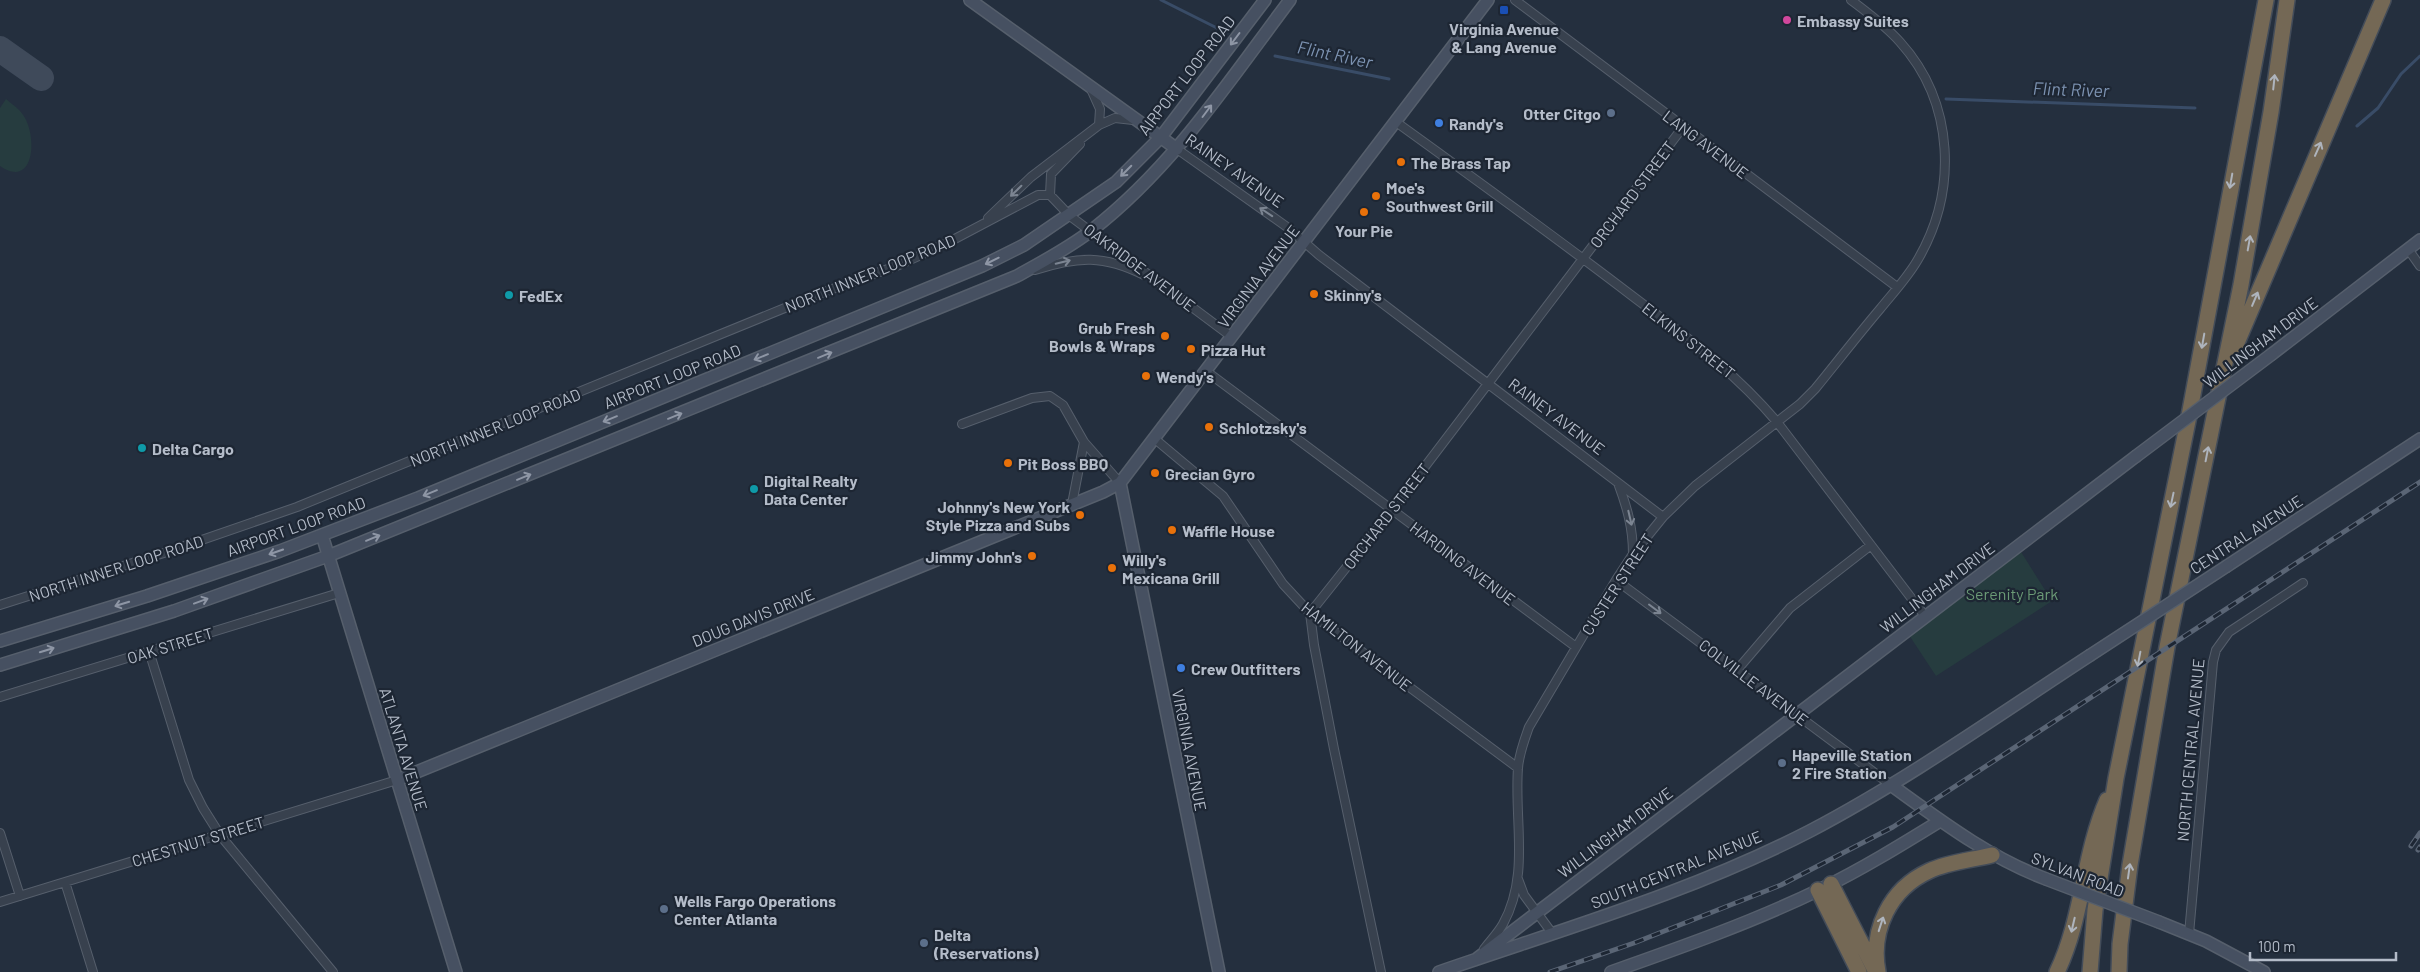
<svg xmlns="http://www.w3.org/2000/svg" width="2420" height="972" viewBox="0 0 2420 972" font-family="Barlow,sans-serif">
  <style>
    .green { fill: #263c3f }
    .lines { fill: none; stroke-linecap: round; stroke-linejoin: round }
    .stream { stroke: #394c67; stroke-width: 3 }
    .taxiway { stroke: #3f4a5a; stroke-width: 26 }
    .street-casing { stroke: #565f6c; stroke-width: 10 }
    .secondary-casing { stroke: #565f6c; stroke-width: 14 }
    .highway-casing { stroke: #434c59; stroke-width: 18 }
    .street { stroke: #38414e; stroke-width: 8 }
    .secondary { stroke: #465061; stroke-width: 11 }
    .highway { stroke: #746855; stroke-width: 15 }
    .rail-casing { stroke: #5a6575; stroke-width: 5 }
    .rail { stroke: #1d2633; stroke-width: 3; stroke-dasharray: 9; stroke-linecap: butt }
    .secondary-bridge-casing { stroke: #565f6c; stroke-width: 14; stroke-linecap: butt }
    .secondary-bridge { stroke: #465061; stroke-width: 11 }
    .oneway { stroke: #8e96a5 }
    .oneway2 { stroke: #aeb4bd }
    .oneway3 { stroke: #7c8592 }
    .transit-dot { fill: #1a4fb4; stroke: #1d2633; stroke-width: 2 }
    .hotel-dot { fill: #d1479c; stroke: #1d2633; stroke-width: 2 }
    .service-dot { fill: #5c6f8a; stroke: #1d2633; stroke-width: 2 }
    .shop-dot { fill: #3f7fe0; stroke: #1d2633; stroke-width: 2 }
    .food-dot { fill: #e8710a; stroke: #1d2633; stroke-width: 2 }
    .culture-dot { fill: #0f9aa8; stroke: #1d2633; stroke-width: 2 }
    .labels { text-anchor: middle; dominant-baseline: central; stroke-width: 4.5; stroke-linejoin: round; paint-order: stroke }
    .poi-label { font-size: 16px; font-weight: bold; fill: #b4bcc9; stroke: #1d2633; text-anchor: start }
    .street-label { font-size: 16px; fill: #b4bcc9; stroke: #1d2633 }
    .park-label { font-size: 16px; fill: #6b9a76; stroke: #1d2633 }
    .water-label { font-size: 18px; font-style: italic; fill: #7c92b1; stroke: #1d2633 }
  </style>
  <rect width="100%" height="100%" fill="#242f3e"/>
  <path class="green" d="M6,99c7,6 15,11 19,19 12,21 9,71 -25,48v-58z
    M2021,552l31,49 -116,75 -27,-41z"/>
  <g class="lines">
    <path class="stream" d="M1161,0l58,29
      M1275,56l114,23
      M1946,99l249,9
      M2357,126l21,-18 23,-34 19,-18"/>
    <path class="taxiway" d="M0,49l41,29"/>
    <g class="street-casing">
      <path id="street" d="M1515,0l382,287
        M1091,89l9,20 -1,16
        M1396,122c79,57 158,114 235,173 54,41 102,75 146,127l148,194
        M1177,149l110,78 32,28 344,262
        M1050,195l20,21 162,121
        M1050,195l1,-21 29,-30
        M988,218l43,-41 68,-52 16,-7 18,2
        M2408,249l12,17
        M1035,270c43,-14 69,-15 109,5
        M1206,371l370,276
        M962,424l70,-26 18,-2 13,9 21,37 36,41
        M1155,439l68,57 60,88 27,29 208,155
        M1618,483c9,24 15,45 15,71
        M1072,504l12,-62
        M1616,580l275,205
        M0,605l167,-53 130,-45 527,-215 75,-27 50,-23 89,-47h12
        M149,651l40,129 14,28 17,27 113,137
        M1737,670l53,-62 81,-63
        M0,697l339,-104
        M0,833l20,63
        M1518,879l6,16 28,38
        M65,882l28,90
        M0,902l397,-122
        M2189,934l24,-272 3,-12 13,-18 74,-49
        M1484,949c6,-8 14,-16 19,-25 27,-49 11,-103 15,-156 1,-14 6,-27 11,-41l87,-147 17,-26 30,-37 32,-31 105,-82 15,-15c22,-27 43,-54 65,-80 13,-16 27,-31 37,-48 41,-69 38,-158 -17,-219 -14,-16 -32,-29 -49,-42
        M1381,972l-47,-223 -20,-104 -4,-32 82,-103 291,-383"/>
    </g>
    <g class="secondary-casing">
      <path id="secondary" d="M970,0l207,149
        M2272,354l148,-114
        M1120,483l99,489
        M322,535l134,437
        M2227,566l193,-127
        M0,641l147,-45 133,-45 138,-53 564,-232 42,-21 92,-63 45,-45 104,-137
        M0,665l174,-54 154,-55 689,-280c25,-14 52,-28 75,-46 81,-63 137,-149 198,-230
        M397,780l706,-288 17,-9 368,-483
        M1891,785c50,36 97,72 155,94
        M2159,922l47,19 58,31
        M1475,960l660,-503
        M1439,972c124,-43 253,-80 371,-141 97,-51 187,-115 279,-175
        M1611,972c71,-25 142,-50 210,-83 41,-20 80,-44 119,-68"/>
    </g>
    <g class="highway-casing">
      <path id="highway" d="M2236,345l147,-345
        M1831,884l43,84
        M1818,890l41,82
        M1878,972c-8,-42 12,-83 51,-101 19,-9 43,-11 63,-16
        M2057,972c26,-54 26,-117 50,-172
        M2090,972l5,-62 21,-132 73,-362 77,-416
        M2119,972l1,-28 10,-79 37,-218 74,-362 30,-173 16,-112"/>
    </g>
    <use href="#street" class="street"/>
    <use href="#secondary" class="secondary"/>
    <use href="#highway" class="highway"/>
    <g class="rail-casing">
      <path id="rail" d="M2411,846l9,-13
        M2418,850l2,-3
        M1550,972l84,-29 147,-58 112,-58 527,-345"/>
    </g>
    <use href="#rail" class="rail"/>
    <g class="secondary-bridge-casing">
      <path id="secondary-bridge" d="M2135,457l137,-103
        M2089,656l138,-90
        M2046,879l113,43"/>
    </g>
    <use href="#secondary-bridge" class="secondary-bridge"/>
  </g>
  <defs><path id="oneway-shaft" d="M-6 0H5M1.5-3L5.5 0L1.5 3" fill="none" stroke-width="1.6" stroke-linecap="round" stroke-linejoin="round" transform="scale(1.25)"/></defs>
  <g class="oneway">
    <use href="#oneway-shaft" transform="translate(1235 39) rotate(127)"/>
    <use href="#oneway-shaft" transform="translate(1207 111) rotate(-53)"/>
    <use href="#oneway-shaft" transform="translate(1126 171) rotate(135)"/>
    <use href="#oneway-shaft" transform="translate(992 261) rotate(154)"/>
    <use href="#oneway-shaft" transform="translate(825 355) rotate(-22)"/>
    <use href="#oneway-shaft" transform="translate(761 357) rotate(158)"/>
    <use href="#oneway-shaft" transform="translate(675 416) rotate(-22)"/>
    <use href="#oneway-shaft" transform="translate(610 419) rotate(158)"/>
    <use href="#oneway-shaft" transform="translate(524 477) rotate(-22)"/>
    <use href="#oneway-shaft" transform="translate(430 493) rotate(158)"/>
    <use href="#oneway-shaft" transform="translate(373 538) rotate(-22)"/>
    <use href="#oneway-shaft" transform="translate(276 552) rotate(161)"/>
    <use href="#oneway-shaft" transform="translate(201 601) rotate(-20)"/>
    <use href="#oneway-shaft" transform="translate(122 604) rotate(163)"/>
    <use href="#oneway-shaft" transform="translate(47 650) rotate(-17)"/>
  </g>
  <g class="oneway2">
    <use href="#oneway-shaft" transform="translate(2274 82) rotate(-84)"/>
    <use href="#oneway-shaft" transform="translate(2318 149) rotate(-66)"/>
    <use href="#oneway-shaft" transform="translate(2231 181) rotate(100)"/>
    <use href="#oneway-shaft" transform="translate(2249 243) rotate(-80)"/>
    <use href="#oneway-shaft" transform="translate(2255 299) rotate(-67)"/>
    <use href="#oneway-shaft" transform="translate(2203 341) rotate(100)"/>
    <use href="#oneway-shaft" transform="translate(2207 454) rotate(-79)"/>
    <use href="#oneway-shaft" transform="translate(2172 500) rotate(102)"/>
    <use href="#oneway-shaft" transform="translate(2139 659) rotate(101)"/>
    <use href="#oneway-shaft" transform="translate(2129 871) rotate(-82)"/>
    <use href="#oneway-shaft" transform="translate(1881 924) rotate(-72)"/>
    <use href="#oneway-shaft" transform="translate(2073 925) rotate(103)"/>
  </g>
  <g class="oneway3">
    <use href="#oneway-shaft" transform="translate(1016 191) rotate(136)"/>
    <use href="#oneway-shaft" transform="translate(1266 212) rotate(-146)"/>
    <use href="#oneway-shaft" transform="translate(1063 262) rotate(-13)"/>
    <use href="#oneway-shaft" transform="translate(1630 518) rotate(77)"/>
    <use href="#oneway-shaft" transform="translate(1655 609) rotate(37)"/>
  </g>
  <rect class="transit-dot" x="1499" y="5" width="10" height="10" rx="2.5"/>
  <circle class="hotel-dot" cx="1787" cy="20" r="5"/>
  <g class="service-dot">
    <circle cx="1611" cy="113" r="5"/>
    <circle cx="1782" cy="763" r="5"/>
    <circle cx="664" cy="909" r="5"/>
    <circle cx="924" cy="943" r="5"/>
  </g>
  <g class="shop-dot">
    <circle cx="1439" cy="123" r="5"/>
    <circle cx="1181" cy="668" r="5"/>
  </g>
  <g class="food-dot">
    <circle cx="1401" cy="162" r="5"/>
    <circle cx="1376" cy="196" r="5"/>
    <circle cx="1364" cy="212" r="5"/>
    <circle cx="1314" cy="294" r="5"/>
    <circle cx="1165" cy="336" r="5"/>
    <circle cx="1191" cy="349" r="5"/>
    <circle cx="1146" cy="376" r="5"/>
    <circle cx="1209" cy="427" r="5"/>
    <circle cx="1008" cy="463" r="5"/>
    <circle cx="1155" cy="473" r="5"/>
    <circle cx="1080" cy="515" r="5"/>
    <circle cx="1172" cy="530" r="5"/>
    <circle cx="1032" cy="556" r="5"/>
    <circle cx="1112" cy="568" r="5"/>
  </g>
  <g class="culture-dot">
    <circle cx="509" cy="295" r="5"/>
    <circle cx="142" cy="448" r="5"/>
    <circle cx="754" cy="489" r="5"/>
  </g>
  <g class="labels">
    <g class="poi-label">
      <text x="1797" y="20">Embassy Suites</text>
      <text x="1504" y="28" text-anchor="middle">Virginia Avenue<tspan x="1504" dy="18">&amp; Lang Avenue</tspan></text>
      <text x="1601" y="113" text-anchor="end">Otter Citgo</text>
      <text x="1449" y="123">Randy's</text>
      <text x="1411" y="162">The Brass Tap</text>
      <text x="1386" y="187">Moe's<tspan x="1386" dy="18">Southwest Grill</tspan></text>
      <text x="1364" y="230" text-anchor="middle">Your Pie</text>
      <text x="1324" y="294">Skinny's</text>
      <text x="519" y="295">FedEx</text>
      <text x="1155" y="327" text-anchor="end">Grub Fresh<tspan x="1155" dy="18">Bowls &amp; Wraps</tspan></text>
      <text x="1201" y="349">Pizza Hut</text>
      <text x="1156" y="376">Wendy's</text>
      <text x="1219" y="427">Schlotzsky's</text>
      <text x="152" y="448">Delta Cargo</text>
      <text x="1018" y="463">Pit Boss BBQ</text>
      <text x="1165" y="473">Grecian Gyro</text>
      <text x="764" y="480">Digital Realty<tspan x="764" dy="18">Data Center</tspan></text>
      <text x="1070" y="506" text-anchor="end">Johnny's New York<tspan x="1070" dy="18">Style Pizza and Subs</tspan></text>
      <text x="1182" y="530">Waffle House</text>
      <text x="1022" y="556" text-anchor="end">Jimmy John's</text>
      <text x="1122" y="559">Willy's<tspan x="1122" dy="18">Mexicana Grill</tspan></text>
      <text x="1191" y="668">Crew Outfitters</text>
      <text x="1792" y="754">Hapeville Station<tspan x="1792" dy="18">2 Fire Station</tspan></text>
      <text x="674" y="900">Wells Fargo Operations<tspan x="674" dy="18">Center Atlanta</tspan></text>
      <text x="934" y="934">Delta<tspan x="934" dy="18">(Reservations)</tspan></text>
    </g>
    <g class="street-label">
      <text transform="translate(1186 75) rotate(-52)">AIRPORT LOOP ROAD</text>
      <text transform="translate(1706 144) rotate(37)">LANG AVENUE</text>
      <text transform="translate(1235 170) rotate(35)">RAINEY AVENUE</text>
      <text transform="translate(1632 194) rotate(-53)">ORCHARD STREET</text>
      <text transform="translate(1140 267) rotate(37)">OAKRIDGE AVENUE</text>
      <text transform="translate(870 273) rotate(-22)">NORTH INNER LOOP ROAD</text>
      <text transform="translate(1258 276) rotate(-53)">VIRGINIA AVENUE</text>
      <text transform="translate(1689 340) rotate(38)">ELKINS STREET</text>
      <text transform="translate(2260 342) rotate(-37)">WILLINGHAM DRIVE</text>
      <text transform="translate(672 376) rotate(-22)">AIRPORT LOOP ROAD</text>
      <text transform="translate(1557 416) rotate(37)">RAINEY AVENUE</text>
      <text transform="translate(495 427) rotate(-22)">NORTH INNER LOOP ROAD</text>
      <text transform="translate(1386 516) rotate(-52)">ORCHARD STREET</text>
      <text transform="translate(296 526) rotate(-20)">AIRPORT LOOP ROAD</text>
      <text transform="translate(2246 534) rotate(-33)">CENTRAL AVENUE</text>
      <text transform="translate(1463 563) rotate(37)">HARDING AVENUE</text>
      <text transform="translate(116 568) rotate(-18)">NORTH INNER LOOP ROAD</text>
      <text transform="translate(1617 584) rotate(-57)">CUSTER STREET</text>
      <text transform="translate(1937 587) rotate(-37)">WILLINGHAM DRIVE</text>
      <text transform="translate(753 617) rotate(-22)">DOUG DAVIS DRIVE</text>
      <text transform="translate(170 645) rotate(-17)">OAK STREET</text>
      <text transform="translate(1357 646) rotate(38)">HAMILTON AVENUE</text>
      <text transform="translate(1754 682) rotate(37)">COLVILLE AVENUE</text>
      <text transform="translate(404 749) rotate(73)">ATLANTA AVENUE</text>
      <text transform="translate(1190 750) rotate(79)">VIRGINIA AVENUE</text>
      <text transform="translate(2190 750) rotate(-85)">NORTH CENTRAL AVENUE</text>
      <text transform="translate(1615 832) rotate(-37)">WILLINGHAM DRIVE</text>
      <text transform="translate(198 841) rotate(-17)">CHESTNUT STREET</text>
      <text transform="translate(1676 869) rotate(-22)">SOUTH CENTRAL AVENUE</text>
      <text transform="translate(2078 874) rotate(21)">SYLVAN ROAD</text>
    </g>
    <g class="park-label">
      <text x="2012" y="593">Serenity Park</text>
    </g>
    <g class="water-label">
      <text transform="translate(1335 54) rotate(12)">Flint River</text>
      <text transform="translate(2071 89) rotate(2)">Flint River</text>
    </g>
  </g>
  <path d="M2250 952v8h146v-8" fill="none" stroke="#b4bcc9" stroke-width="2.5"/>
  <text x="2258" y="952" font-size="15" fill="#b4bcc9" stroke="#1d2633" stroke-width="4" paint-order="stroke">100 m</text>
</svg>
